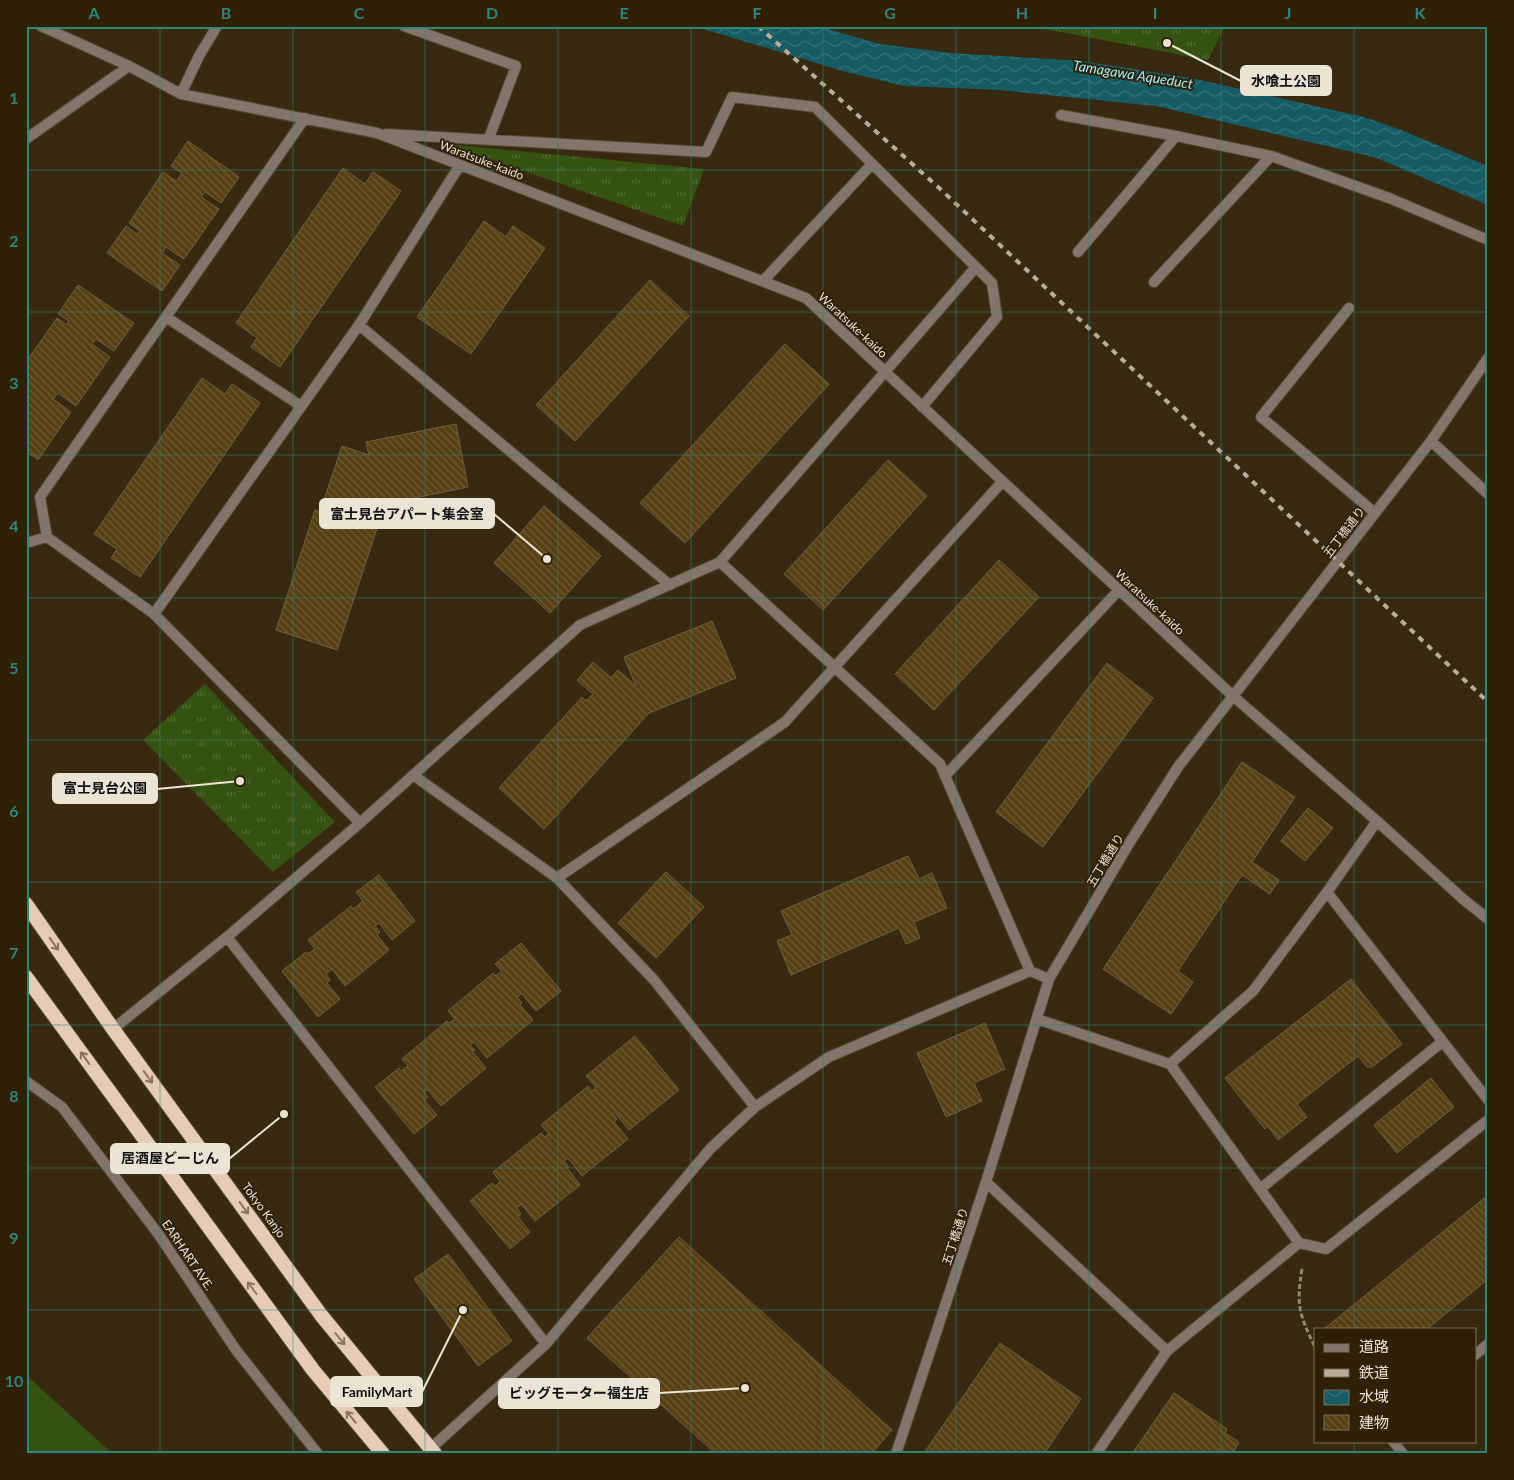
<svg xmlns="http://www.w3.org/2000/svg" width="1514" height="1480" viewBox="0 0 1514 1480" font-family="Lato,'Noto Sans JP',sans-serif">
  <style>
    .grass { fill: url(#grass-tufts) }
    .garden { fill: #355211 }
    .water { fill: url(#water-waves) }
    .building { fill: url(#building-back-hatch); stroke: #6e5f43 }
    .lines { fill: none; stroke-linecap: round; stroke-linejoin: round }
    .service-casing { stroke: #55482f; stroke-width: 12 }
    .minor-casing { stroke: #55482f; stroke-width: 12 }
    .trunk-casing { stroke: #55482f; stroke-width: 16 }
    .path { stroke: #918671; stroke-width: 3; stroke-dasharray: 5 2.5; stroke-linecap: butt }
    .service { stroke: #81756c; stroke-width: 10 }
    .minor { stroke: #81756c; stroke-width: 10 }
    .trunk { stroke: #e6cbb6; stroke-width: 14 }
    .rail { stroke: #b7ad9b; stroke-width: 4; stroke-dasharray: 6 6; stroke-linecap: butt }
    .oneway { stroke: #8a765e }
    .grid { fill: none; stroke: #30867d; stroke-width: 1; stroke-opacity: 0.55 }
    .labels { text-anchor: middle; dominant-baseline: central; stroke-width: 4; stroke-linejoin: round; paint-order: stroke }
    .street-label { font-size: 12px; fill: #ebe3d4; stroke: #2e2106 }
    .water-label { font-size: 14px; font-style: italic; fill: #9af1fe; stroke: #2e2106 }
    .leader { fill: none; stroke: #ebe3d4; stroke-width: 2 }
    .callout-dot { fill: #ebe3d4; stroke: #2e2106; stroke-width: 2 }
    .callout { fill: #ebe3d4; stroke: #ebe3d4; stroke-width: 2 }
    .callout-label { font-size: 14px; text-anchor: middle; font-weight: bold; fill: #111 }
    .neatline { fill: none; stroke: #30867d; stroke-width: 2 }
    .grid-label { font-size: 16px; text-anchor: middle; font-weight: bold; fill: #30867d }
  </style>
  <defs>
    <pattern id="grass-tufts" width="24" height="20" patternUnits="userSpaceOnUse" patternTransform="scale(1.25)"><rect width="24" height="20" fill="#355211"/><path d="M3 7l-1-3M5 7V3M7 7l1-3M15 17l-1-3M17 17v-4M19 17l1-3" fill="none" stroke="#526b33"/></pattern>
    <pattern id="water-waves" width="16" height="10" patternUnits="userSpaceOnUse" patternTransform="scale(1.25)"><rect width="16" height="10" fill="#165c65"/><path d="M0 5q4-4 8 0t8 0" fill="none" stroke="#38737a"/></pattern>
    <pattern id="building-back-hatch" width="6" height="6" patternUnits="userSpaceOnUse" patternTransform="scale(1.25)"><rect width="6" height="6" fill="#564013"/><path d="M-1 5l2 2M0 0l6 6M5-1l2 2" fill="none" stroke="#6e5b34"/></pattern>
  </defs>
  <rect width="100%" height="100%" fill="#382a10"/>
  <path class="grass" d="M1029,26h196l-17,34z
    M446,144l258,25 -21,57z
    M205,684l130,138 -62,50 -130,-132z"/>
  <path class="garden" d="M26,1375l87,79h-87z"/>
  <path class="water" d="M694,26h123l63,18 71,9 130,8 110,17 173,39 37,13 87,36v39l-114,-48 -218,-51 -156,-16 -95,-4 -59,-14z"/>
  <path class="building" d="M188,141l51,36 -18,26 -16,-11 -4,5 18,12 -35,50 -18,-12 -4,6 18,12 -18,26 -55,-38 19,-27 11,8 3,-3 -11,-8 34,-51 13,9 6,-8 -11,-7z
    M343,168l22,16 8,-12 28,19 -121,176 -29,-20 6,-9 -21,-15z
    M484,221l22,16 7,-11 32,22 -74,106 -54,-37z
    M650,280l39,36 -114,125 -39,-36z
    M78,285l56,38 -20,28 -18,-12 -4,5 18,13 -34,49 -18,-13 -5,6 18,13 -33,48 -12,-9v-72l3,1 2,-3 -5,-4v-11l31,-44 10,7 2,-4 -11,-7z
    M785,344l44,40 -144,159 -45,-40z
    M202,378l23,16 7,-10 28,19 -120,174 -29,-19 6,-9 -23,-15z
    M456,424l12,63 -83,17 -48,146 -61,-20 39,-120 5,2 22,-66 27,9 -3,-13z
    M888,460l39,36 -104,114 -39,-36z
    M544,506l57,50 -51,57 -56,-50z
    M999,560l40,37 -105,113 -39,-36z
    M712,621l24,57 -87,35 -105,116 -45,-41 83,-91 4,4 7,-7 -16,-14 16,-18 18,16 7,-8 18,16 -12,-29z
    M1107,663l46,35 -110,149 -47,-35z
    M1242,762l53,35 -43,65 27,18 -9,14 -28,-19 -64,96 15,11 -22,32 -68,-45z
    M1308,808l25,20 -28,33 -24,-20z
    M908,856l11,23 13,-6 15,35 -33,14 6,16 -14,6 -7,-16 -108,47 -14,-34 15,-6 -11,-24z
    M666,872l38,35 -48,51 -38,-35z
    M379,875l36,46 -23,19 -13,-17 -4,3 5,6 -3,3 12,15 -44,36 -13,-17 -6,5 4,6 -3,3 13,16 -22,18 -36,-46 24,-19 1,2 8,-5 -7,-9 43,-34 2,3 10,-8 -7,-9z
    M521,943l40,48 -25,20 -14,-17 -5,3 5,6 -2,2 13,15 -46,38 -13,-16 -4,3 5,5 -3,1 14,17 -45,38 -14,-17 -3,3 4,5 -4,3 13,15 -23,19 -39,-47 24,-19 2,3 7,-5 -6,-7 45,-38 2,2 6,-4 -7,-8 45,-38 2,3 7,-5 -7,-7z
    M1351,979l51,65 -30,23h-5l-9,-11 -61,48 10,13 -29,23 -10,-14 -3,3 -40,-51z
    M985,1023l20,46 -31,14 8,18 -36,16 -29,-64z
    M635,1036l44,54 -50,40 -14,-17 -2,1 4,5 -3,3 14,17 -46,37 -14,-18 -4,3 5,6 -2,1 13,17 -45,36 -14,-17 -4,4 4,6 -3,3 12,15 -20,17 -40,-48 22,-18 3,3 5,-4 -7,-10 48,-39 4,4 4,-3 -8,-9 47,-39 4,5 4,-4 -10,-11z
    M1431,1078l23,29 -57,46 -23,-28z
    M1488,1195v84l-61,50h-103z
    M679,1237l213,193 -21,24h-155l-129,-116z
    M448,1254l64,87 -34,25 -64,-87z
    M1000,1343l81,56 -37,55h-112l-6,-4z
    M1174,1393l53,36 -2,4 14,9 -7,12h-100z"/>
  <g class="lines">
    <g class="service-casing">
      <path id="service" d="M1061,115l115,21 95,20 118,42 99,42
        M1078,252l98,-116
        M1154,282l117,-126
        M26,1081l36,26 97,128 77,115 82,104
        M1260,1189l182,-147"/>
    </g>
    <g class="minor-casing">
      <path id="minor" d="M41,26l88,40 52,28 196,39 429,165 428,399 143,124 86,78 25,20
        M404,26l112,40 -27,72
        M181,94l18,-38 18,-30
        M386,134l320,18 26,-55 83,10 177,176 5,34 -75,90
        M26,139l103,-73
        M763,281l109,-117
        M1349,308l-88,109 113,95
        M166,317l135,89
        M359,325l311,260
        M1431,441l57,53
        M47,537l-7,-40 265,-379
        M26,543l21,-6 107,77 206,209
        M720,562l220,202 90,207
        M154,614l205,-289 101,-160
        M413,775l144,103 97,102 101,127
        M945,776l174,-186
        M1377,821l-50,71 161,208
        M557,878l228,-156 217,-240
        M227,937l319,407
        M1037,1019l133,45
        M113,1029l114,-92 133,-114 220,-198 140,-63 256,-295
        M986,1182l181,169
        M1299,1243l-129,-179 83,-73 74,-99
        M1475,1355l13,-11
        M1393,1441l10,13
        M430,1449l116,-105 164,-195 45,-42 74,-50 201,-86 19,8
        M896,1454l90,-272 63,-203 81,-137 48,-75 253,-326 57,-83
        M1096,1454l71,-103 132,-108 27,6 162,-129"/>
    </g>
    <g class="trunk-casing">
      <path id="trunk" d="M26,904l87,125 208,286 114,139
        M26,977l287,393 70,84"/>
    </g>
    <path class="path" d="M1302,1269c-6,36 -3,45 13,78"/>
    <use href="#service" class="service"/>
    <use href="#minor" class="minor"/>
    <use href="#trunk" class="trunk"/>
    <path class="rail" d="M758,26l179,160 551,516"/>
  </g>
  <defs><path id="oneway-shaft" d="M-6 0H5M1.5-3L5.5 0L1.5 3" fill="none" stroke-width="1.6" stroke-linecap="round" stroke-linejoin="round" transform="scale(1.25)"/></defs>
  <g class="oneway">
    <use href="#oneway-shaft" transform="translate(54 944) rotate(55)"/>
    <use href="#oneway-shaft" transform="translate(85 1058) rotate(-126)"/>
    <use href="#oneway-shaft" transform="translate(148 1077) rotate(54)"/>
    <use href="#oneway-shaft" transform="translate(244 1208) rotate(54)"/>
    <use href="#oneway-shaft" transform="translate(252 1288) rotate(-127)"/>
    <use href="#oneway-shaft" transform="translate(340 1339) rotate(51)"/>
    <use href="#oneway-shaft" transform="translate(351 1417) rotate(-130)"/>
  </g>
  <path class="grid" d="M160,26v1428M293,26v1428M425,26v1428M558,26v1428M691,26v1428M823,26v1428M956,26v1428M1089,26v1428M1221,26v1428M1354,26v1303M26,170h1462M26,312h1462M26,455h1462M26,598h1462M26,740h1462M26,882h1462M26,1025h1462M26,1168h1462M26,1310h1462M1354,1441v13"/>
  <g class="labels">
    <g class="street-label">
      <text transform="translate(482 160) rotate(21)">Waratsuke-kaido</text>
      <text transform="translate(853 325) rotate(43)">Waratsuke-kaido</text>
      <text transform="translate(1344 532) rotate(-53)">五丁橋通り</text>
      <text transform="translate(1150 602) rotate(43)">Waratsuke-kaido</text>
      <text transform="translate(1105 860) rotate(-59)">五丁橋通り</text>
      <text transform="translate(264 1210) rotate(54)">Tokyo Kanjo</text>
      <text transform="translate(955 1236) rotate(-72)">五丁橋通り</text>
      <text transform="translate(188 1255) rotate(56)">EARHART AVE.</text>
    </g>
    <g class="water-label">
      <text transform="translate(1133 74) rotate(9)">Tamagawa Aqueduct</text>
    </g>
  </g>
  <path class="leader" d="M1167 43L1241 81M547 559L494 514M240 781L157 789M284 1114L229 1159M463 1310L422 1392M745 1388L659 1393"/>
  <g class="callout-dot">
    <circle cx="1167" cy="43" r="5"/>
    <circle cx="547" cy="559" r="5"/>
    <circle cx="240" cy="781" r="5"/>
    <circle cx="284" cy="1114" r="5"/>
    <circle cx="463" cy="1310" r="5"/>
    <circle cx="745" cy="1388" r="5"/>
  </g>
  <g class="callout">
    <rect x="1241" y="66" width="90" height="29" rx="5"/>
    <rect x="320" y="499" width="174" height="29" rx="5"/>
    <rect x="53" y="774" width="104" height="29" rx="5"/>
    <rect x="111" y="1144" width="118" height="29" rx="5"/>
    <rect x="331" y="1377" width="91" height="29" rx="5"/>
    <rect x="499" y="1379" width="160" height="29" rx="5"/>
  </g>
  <g class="callout-label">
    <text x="1286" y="86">水喰土公園</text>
    <text x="407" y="519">富士見台アパート集会室</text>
    <text x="105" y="793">富士見台公園</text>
    <text x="170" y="1163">居酒屋どーじん</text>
    <text x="377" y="1397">FamilyMart</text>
    <text x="579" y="1398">ビッグモーター福生店</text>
  </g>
  <rect width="1514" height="1480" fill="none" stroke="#2e2106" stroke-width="55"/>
  <rect x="1314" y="1328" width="162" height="115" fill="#2e2106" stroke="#7a6f58"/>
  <rect x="1324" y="1344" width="25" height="8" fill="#81756c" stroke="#7a6f58"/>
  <text x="1359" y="1352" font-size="15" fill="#ebe3d4">道路</text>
  <rect x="1324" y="1369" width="25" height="8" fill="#b7ad9b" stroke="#7a6f58"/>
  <text x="1359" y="1378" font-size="15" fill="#ebe3d4">鉄道</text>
  <rect x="1324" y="1390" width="25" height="15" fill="url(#water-waves)" stroke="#7a6f58"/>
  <text x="1359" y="1402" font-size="15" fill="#ebe3d4">水域</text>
  <rect x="1324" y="1415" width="25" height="15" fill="url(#building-back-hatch)" stroke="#7a6f58"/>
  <text x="1359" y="1428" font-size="15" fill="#ebe3d4">建物</text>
  <rect x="28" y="28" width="1458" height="1424" class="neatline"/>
  <g class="grid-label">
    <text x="94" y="19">A</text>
    <text x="226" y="19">B</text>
    <text x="359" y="19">C</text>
    <text x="492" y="19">D</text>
    <text x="624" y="19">E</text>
    <text x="757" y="19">F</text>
    <text x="890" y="19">G</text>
    <text x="1022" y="19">H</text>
    <text x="1155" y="19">I</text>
    <text x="1288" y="19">J</text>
    <text x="1420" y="19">K</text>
    <text x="14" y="104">1</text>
    <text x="14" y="247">2</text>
    <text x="14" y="389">3</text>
    <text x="14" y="532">4</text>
    <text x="14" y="674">5</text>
    <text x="14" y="817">6</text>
    <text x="14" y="959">7</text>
    <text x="14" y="1102">8</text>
    <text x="14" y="1244">9</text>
    <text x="14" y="1387">10</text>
  </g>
</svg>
